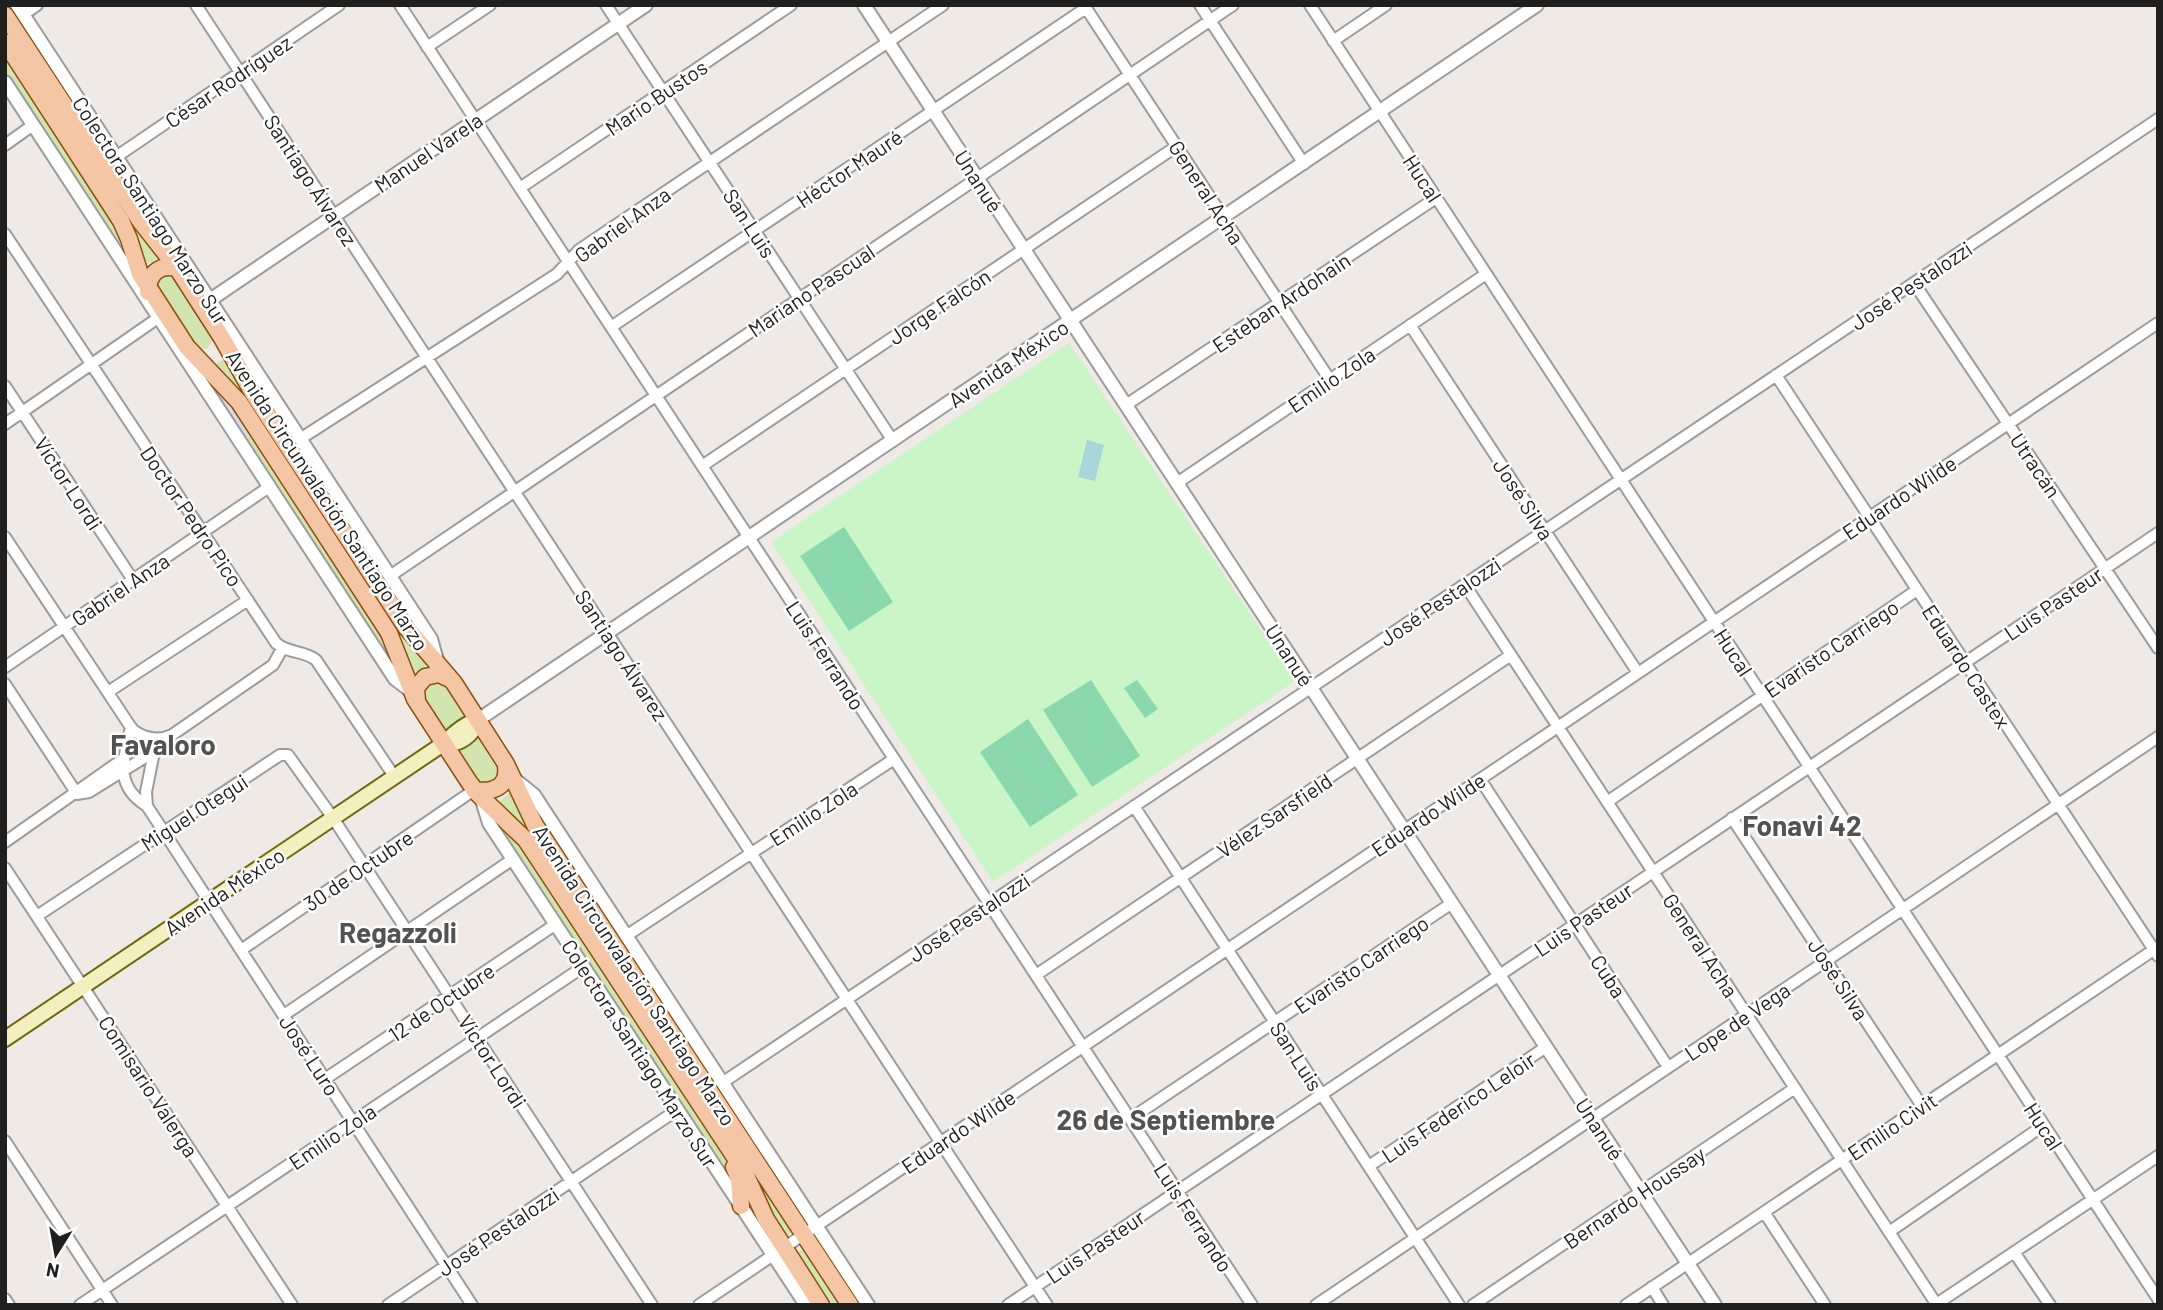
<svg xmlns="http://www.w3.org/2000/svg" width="2163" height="1310" viewBox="0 0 2163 1310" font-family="Barlow,sans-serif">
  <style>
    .grass { fill: #d2e5b0 }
    .park { fill: #caf5c7 }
    .pitch { fill: #8bd7ae }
    .plaza { fill: #dadce4 }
    .water { fill: #aad5d9 }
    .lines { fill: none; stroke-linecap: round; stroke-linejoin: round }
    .minor-casing { stroke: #9c9c9c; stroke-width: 14 }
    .tertiary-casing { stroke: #9c9c9c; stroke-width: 16 }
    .secondary-casing { stroke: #6d690e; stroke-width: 18 }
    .primary-casing { stroke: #8d4f0d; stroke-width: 19 }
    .minor { stroke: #fff; stroke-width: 10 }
    .tertiary { stroke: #fff; stroke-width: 12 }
    .secondary { stroke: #f4efbf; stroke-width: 14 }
    .primary { stroke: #f4c6a6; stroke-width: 16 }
    .labels { text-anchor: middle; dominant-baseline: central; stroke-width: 5; stroke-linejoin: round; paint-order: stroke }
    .street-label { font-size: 21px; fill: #1f1f1f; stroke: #fff }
    .district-label { font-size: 28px; font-weight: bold; fill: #525252; stroke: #fff }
  </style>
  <rect width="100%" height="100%" fill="#efeae6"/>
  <path class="grass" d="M5,25l154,231 -1,3 -13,6 -140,-231z
    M5,51l114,178 12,40 -126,-194z
    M166,276h8l40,63 -7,10 -11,-1 -39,-60 2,-8z
    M227,357l200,305 -1,4 -10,7 -5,-1 -197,-307z
    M202,376l17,11 166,247 17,45z
    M433,683l12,4 19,30v3l-17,10 -3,-1 -18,-27 -1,-12z
    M474,738h4l19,29v10l-8,6 -10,-2 -20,-29v-4z
    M511,792l283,439 -8,5 -288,-434z
    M527,795l266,404 -21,-24 -229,-347z
    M491,816l21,17 178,264 20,38 23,36 3,20z
    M805,1247l39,58h-16l-32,-51z"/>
  <path class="park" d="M1069,343l226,338 -302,201 -222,-340z"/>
  <path class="pitch" d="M844,527l49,75 -44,29 -49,-75z
    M1091,680l49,76 -48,31 -49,-77z
    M1137,680l21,29 -13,9 -21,-30z
    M1028,719l50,76 -48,32 -50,-75z"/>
  <path class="plaza" d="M214,387l14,13 22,32 -1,5 -4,2 -35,-49z"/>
  <path class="water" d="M1087,440l17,5 -9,36 -17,-4z"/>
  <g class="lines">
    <g class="minor-casing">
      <path id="minor" d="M196,5l851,1300
        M400,5l852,1300
        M606,5l287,436
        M1084,5l246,375
        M1200,5l104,159
        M1310,5l848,1294
        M23,15l14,-10
        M1333,41l53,-36
        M427,47l63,-42
        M5,145l28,-20
        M116,157l223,-152
        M520,188l271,-183
        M5,234l271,409c12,11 28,7 40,17l78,116
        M1914,283l244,365
        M1410,325l228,348
        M611,327l475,-319
        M1776,375l382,581
        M5,386l128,194
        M1126,405l310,-207
        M5,424l153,-106
        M300,439l257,-165 22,-24 364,-245
        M702,466l475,-320
        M1177,483l309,-209
        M5,537l127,192c11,10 27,12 40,6
        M390,576l843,-571
        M1465,585l472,720
        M5,667l264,-180
        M5,684l72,110
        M108,692l140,-92
        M131,727c-7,32 -18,58 16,79l325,499
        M1480,779l188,288
        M77,794l12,-2 66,-41 17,-16 101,-70 9,-16
        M1607,802l310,-212
        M147,806l-1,-14 9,-45
        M1134,806l325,499
        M1732,818l190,288
        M5,842l118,-83
        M5,868l287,437
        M37,916l243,-161h8l45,63 319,487
        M626,936l268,-177
        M241,950l233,-160
        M1036,975l475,-320
        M284,1015l229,-156
        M325,1079l231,-155
        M722,1083l1436,-964
        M1130,1119l322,-216
        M5,1141l107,164
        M1369,1166l177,-119
        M1764,1212l61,93
        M1889,1232l155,-107
        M2014,1252l36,53
        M1652,1287l11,18
        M5,1299l4,6
        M80,1305l503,-338
        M388,1305l289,-195
        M699,1305l1459,-982
        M1008,1305l1150,-772
        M1316,1305l842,-568
        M1473,1305l322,-217
        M1626,1305l532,-358
        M1935,1305l223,-149"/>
    </g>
    <g class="tertiary-casing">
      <path id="tertiary" d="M17,5l414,634 7,25
        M864,5l851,1300
        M5,82l390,597 17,13
        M210,300l436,-295
        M478,720l1059,-715
        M513,778l21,17 334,510
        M481,797l8,26 317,482"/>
    </g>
    <g class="secondary-casing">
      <path id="secondary" d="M443,743c17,3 30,-8 35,-23
        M5,1039l432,-291c14,-10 23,-23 41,-28"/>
    </g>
    <g class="primary-casing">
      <path id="primary" d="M5,15l136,207 36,46 45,70 31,55 153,234 48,56 52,81 29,61 315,480
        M5,42l116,179 8,18 11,35 47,73 52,55 150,231 26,66 54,83 9,12 48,46 218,331 22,48 55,86
        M148,292c0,-21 15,-30 33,-22
        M417,701l-1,-13 9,-11 14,-3 11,5
        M474,790c19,3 35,-3 32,-24
        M734,1167l5,12 2,27"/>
    </g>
    <use href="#minor" class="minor"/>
    <use href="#tertiary" class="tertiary"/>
    <use href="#secondary" class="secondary"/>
    <use href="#primary" class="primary"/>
  </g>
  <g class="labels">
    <g class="street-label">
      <text transform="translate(228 81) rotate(-34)">César Rodríguez</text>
      <text transform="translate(656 97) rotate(-34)">Mario Bustos</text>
      <text transform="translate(428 152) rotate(-34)">Manuel Varela</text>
      <text transform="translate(849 168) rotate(-34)">Héctor Mauré</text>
      <text transform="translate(1423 178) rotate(57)">Hucal</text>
      <text transform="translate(311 180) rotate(57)">Santiago Álvarez</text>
      <text transform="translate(979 181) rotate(57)">Unanué</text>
      <text transform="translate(1207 192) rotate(57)">General Acha</text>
      <text transform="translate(151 210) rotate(57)">Colectora Santiago Marzo Sur</text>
      <text transform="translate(750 223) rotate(57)">San Luis</text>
      <text transform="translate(622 224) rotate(-36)">Gabriel Anza</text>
      <text transform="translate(1911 285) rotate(-34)">José Pestalozzi</text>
      <text transform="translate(811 290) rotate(-34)">Mariano Pascual</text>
      <text transform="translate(1281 302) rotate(-34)">Esteban Ardohain</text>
      <text transform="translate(939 306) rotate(-34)">Jorge Falcón</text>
      <text transform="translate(1008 363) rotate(-34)">Avenida México</text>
      <text transform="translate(1331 379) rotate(-34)">Emilio Zola</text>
      <text transform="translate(2036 465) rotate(56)">Utracán</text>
      <text transform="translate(69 483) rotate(57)">Víctor Lordi</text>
      <text transform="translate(1899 497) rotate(-34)">Eduardo Wilde</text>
      <text transform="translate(1524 499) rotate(57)">José Silva</text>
      <text transform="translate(328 500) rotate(57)">Avenida Circunvalación Santiago Marzo</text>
      <text transform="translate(192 516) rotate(56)">Doctor Pedro Pico</text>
      <text transform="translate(120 589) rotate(-34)">Gabriel Anza</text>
      <text transform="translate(1440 601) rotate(-34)">José Pestalozzi</text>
      <text transform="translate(2053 603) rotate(-34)">Luis Pasteur</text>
      <text transform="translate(1831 648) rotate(-34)">Evaristo Carriego</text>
      <text transform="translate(1734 652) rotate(57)">Hucal</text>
      <text transform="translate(622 655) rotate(57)">Santiago Álvarez</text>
      <text transform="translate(826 655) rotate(57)">Luis Ferrando</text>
      <text transform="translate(1290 655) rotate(57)">Unanué</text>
      <text transform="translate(1967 666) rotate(57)">Eduardo Castex</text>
      <text transform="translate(194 812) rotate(-33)">Miguel Otegui</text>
      <text transform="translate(813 813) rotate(-33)">Emilio Zola</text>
      <text transform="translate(1428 814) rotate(-34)">Eduardo Wilde</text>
      <text transform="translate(1274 815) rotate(-34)">Vélez Sarsfield</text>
      <text transform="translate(358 870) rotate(-34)">30 de Octubre</text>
      <text transform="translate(224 891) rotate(-34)">Avenida México</text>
      <text transform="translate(969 917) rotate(-34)">José Pestalozzi</text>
      <text transform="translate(1583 919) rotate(-34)">Luis Pasteur</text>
      <text transform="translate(1701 945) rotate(57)">General Acha</text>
      <text transform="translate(1361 964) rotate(-34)">Evaristo Carriego</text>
      <text transform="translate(635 975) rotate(57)">Avenida Circunvalación Santiago Marzo</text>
      <text transform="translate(1609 976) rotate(57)">Cuba</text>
      <text transform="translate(1839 979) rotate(57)">José Silva</text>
      <text transform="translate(441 1002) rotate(-34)">12 de Octubre</text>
      <text transform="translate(1737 1021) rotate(-34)">Lope de Vega</text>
      <text transform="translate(640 1053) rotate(57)">Colectora Santiago Marzo Sur</text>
      <text transform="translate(310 1055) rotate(57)">José Luro</text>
      <text transform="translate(1297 1056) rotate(57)">San Luis</text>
      <text transform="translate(493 1061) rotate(57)">Víctor Lordi</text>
      <text transform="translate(149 1086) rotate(57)">Comisario Valerga</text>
      <text transform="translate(1458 1107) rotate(-34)">Luis Federico Leloir</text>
      <text transform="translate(1892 1126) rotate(-34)">Emilio Civit</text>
      <text transform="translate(2044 1126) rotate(57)">Hucal</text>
      <text transform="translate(1600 1129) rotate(57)">Unanué</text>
      <text transform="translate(958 1131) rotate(-34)">Eduardo Wilde</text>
      <text transform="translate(332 1136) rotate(-34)">Emilio Zola</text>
      <text transform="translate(1634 1197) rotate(-34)">Bernardo Houssay</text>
      <text transform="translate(1194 1217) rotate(57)">Luis Ferrando</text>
      <text transform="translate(498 1231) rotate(-34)">José Pestalozzi</text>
      <text transform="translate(1095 1246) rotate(-34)">Luis Pasteur</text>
    </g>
    <g class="district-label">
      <text x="163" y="744">Favaloro</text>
      <text x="1802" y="825">Fonavi 42</text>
      <text x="398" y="932">Regazzoli</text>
      <text x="1166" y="1119">26 de Septiembre</text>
    </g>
  </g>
  <rect width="2163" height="1310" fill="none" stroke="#1f1f1f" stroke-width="14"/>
  <g transform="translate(56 1254) rotate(191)" stroke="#ffffff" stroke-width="5" paint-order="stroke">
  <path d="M0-5L12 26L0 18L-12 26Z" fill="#1f1f1f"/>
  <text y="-10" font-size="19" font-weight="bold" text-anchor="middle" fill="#1f1f1f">N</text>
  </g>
</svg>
